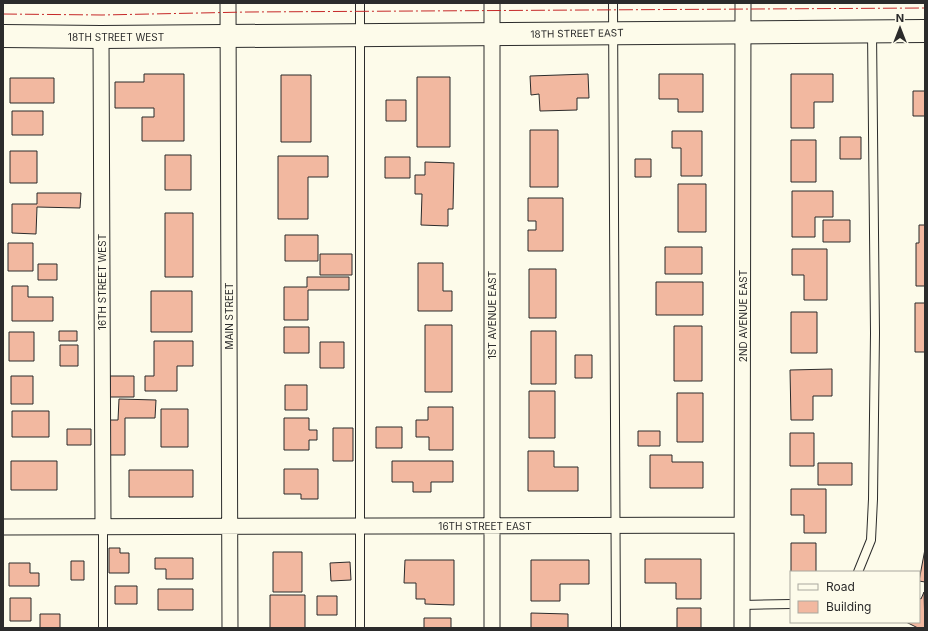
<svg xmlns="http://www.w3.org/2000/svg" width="928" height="631" viewBox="0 0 928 631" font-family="Inter,sans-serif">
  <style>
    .building { fill: #f2b8a0; stroke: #2b2b2b }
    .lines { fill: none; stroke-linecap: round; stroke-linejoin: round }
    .lane-casing { stroke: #2b2b2b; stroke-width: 10 }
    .street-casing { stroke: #2b2b2b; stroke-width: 17 }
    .secondary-casing { stroke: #2b2b2b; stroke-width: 24 }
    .lane { stroke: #fdfbea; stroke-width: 8 }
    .street { stroke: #fdfbea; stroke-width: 15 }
    .secondary { stroke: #fdfbea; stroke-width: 22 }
    .power { stroke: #c62828; stroke-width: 1; stroke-dasharray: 14 3 2 3; stroke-linecap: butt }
    .labels { text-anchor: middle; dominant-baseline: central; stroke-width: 3; stroke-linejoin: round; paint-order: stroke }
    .street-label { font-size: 10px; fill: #2b2b2b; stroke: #fdfbea }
  </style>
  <rect width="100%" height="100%" fill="#fdfbea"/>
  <path class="building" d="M144,74h40v67h-42v-24h12v-9h-39v-26h29z
    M588,74l1,24h-12v12l-37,1 -1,-17 -8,1 -1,-19z
    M659,74h44v38h-25v-13h-19z
    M791,74h42v28h-19v26h-23z
    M281,75h30v67h-30z
    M417,77h33v70h-33z
    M10,78h44v25h-44z
    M913,91h12v25h-12z
    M386,100h20v21h-20z
    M12,111h31v24h-31z
    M530,130h28v57h-28z
    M672,131h30v45h-21v-28h-9z
    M840,137h21v22h-21z
    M791,140h25v42h-25z
    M10,151h27v32h-27z
    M165,155h26v35h-26z
    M278,156h50v21h-20v42h-30z
    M385,157h25v21h-25z
    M635,159h16v18h-16z
    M425,162l29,1 -1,46h-5v17l-27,-1 1,-31h-7v-19h10z
    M678,184h28v48h-28z
    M792,191h41v26h-18v20h-23z
    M37,193h44l-1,15 -43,-1 -1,27 -24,-1v-29h25z
    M528,198h35v53h-35v-21h8v-9h-8z
    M165,213h28v64h-28z
    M823,220h27v22h-27z
    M919,225h6v61h-9v-43h3z
    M285,235h33v26h-33z
    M8,243h25v28h-25z
    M665,247h37v27h-37z
    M792,249h35v51h-23v-25h-12z
    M320,254h32v21h-32z
    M418,263h25v28h9v20h-34z
    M38,264h19v16h-19z
    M529,269h27v49h-27z
    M307,277h42v13h-41v30h-24v-33h23z
    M656,282h47v33h-47z
    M12,286h16v11h25v24h-41z
    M151,291h41v41h-41z
    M915,303h10v49h-10z
    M791,312h26v41h-26z
    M425,325h27v67h-27z
    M674,326h28v55h-28z
    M284,327h25v26h-25z
    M59,331h18v10h-18z
    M531,331h25v53h-25z
    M9,332h25v29h-25z
    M154,341h39v25h-16v25h-32v-15h9z
    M320,342h24v26h-24z
    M60,345h18v21h-18z
    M575,355h17v23h-17z
    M832,369v27h-19v24h-22l-1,-50z
    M11,376h22v28h-22z
    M110,376h24v21h-24z
    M285,385h22v25h-22z
    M529,391h26v47h-26z
    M677,393h26v49h-26z
    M119,399l37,1 -1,18h-30v37h-17l1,-35h9z
    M428,407h25v43h-24v-13h-13v-17h12z
    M161,409h27v38h-27z
    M12,411h37v26h-37z
    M284,418h25v12h8v10h-8v10h-25z
    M376,427h26v21h-26z
    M333,428h20v33h-20z
    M67,429h24v16h-24z
    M638,431h22v15h-22z
    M790,433h24v33h-24z
    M528,451h26v16h24v24h-50z
    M650,455h22v7h31v26h-53z
    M11,461h46v29h-46z
    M392,461h61v21h-22v10h-18v-10h-21z
    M818,463h34v22h-34z
    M284,469h34v30h-17v-5h-17z
    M129,470h64v27h-64z
    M791,489h35v44h-22v-18h-13z
    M791,543h25v29h-25z
    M109,548h11v5h9v20h-20z
    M925,549v33l-6,-1z
    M273,552h29v40h-29z
    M155,558h38v21h-27v-10h-11z
    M645,559h56v40h-25v-16h-31z
    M405,560h49v45l-29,-1v-5h-9v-16h-12z
    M531,560h58v24h-29v17h-29z
    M71,561h13v19h-13z
    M350,562l1,18 -20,1 -1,-18z
    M9,563h21v10h9v13h-30z
    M115,586h22v18h-22z
    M158,589h35v21h-35z
    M924,592l1,36h-7l-12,-6h13v-24l2,1z
    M270,595h35v33h-35z
    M317,596h20v19h-20z
    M10,598h21v23h-21z
    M677,608h24v20h-24z
    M531,613l37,1v14h-37z
    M40,614h20v14h-20z
    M424,618h27v10h-27z"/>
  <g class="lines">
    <g class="lane-casing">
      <path id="lane" d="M360,3v625
        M613,3l3,625
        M858,572l13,-32 2,-41 2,-166 -3,-302
        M742,605l49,-1
        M103,628v-101"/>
    </g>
    <g class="street-casing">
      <path id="street" d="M228,3l2,625
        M101,37l2,490
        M3,527l738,-2
        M492,628v-625
        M742,628l1,-625"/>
    </g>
    <g class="secondary-casing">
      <path id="secondary" d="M3,36l98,1 824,-6"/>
    </g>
    <use href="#lane" class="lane"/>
    <use href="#street" class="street"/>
    <use href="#secondary" class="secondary"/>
    <path class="power" d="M3,14l99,1 146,-3 677,-4"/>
  </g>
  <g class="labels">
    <g class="street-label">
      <text transform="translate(577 33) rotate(-1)">18TH STREET EAST</text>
      <text x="116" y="37">18TH STREET WEST</text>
      <text transform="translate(102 282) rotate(-90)">16TH STREET WEST</text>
      <text transform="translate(492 315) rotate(-90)">1ST AVENUE EAST</text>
      <text transform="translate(229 316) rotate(-90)">MAIN STREET</text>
      <text transform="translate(743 316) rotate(-90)">2ND AVENUE EAST</text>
      <text x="485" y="526">16TH STREET EAST</text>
    </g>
  </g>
  <rect width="928" height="631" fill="none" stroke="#2b2b2b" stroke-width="8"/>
  <rect x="790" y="571" width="130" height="52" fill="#fdfbea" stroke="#a9a89e"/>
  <rect x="798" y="584" width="20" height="6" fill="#fdfbea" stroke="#a9a89e"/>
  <text x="826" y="591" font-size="12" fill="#2b2b2b">Road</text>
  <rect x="798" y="601" width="20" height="12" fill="#f2b8a0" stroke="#a9a89e"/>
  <text x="826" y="611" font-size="12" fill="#2b2b2b">Building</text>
  <g transform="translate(900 28)" stroke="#fdfbea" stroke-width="3" paint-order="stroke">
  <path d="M0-3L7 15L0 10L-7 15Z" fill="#2b2b2b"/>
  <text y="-6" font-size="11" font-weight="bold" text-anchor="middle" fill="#2b2b2b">N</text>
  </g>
</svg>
